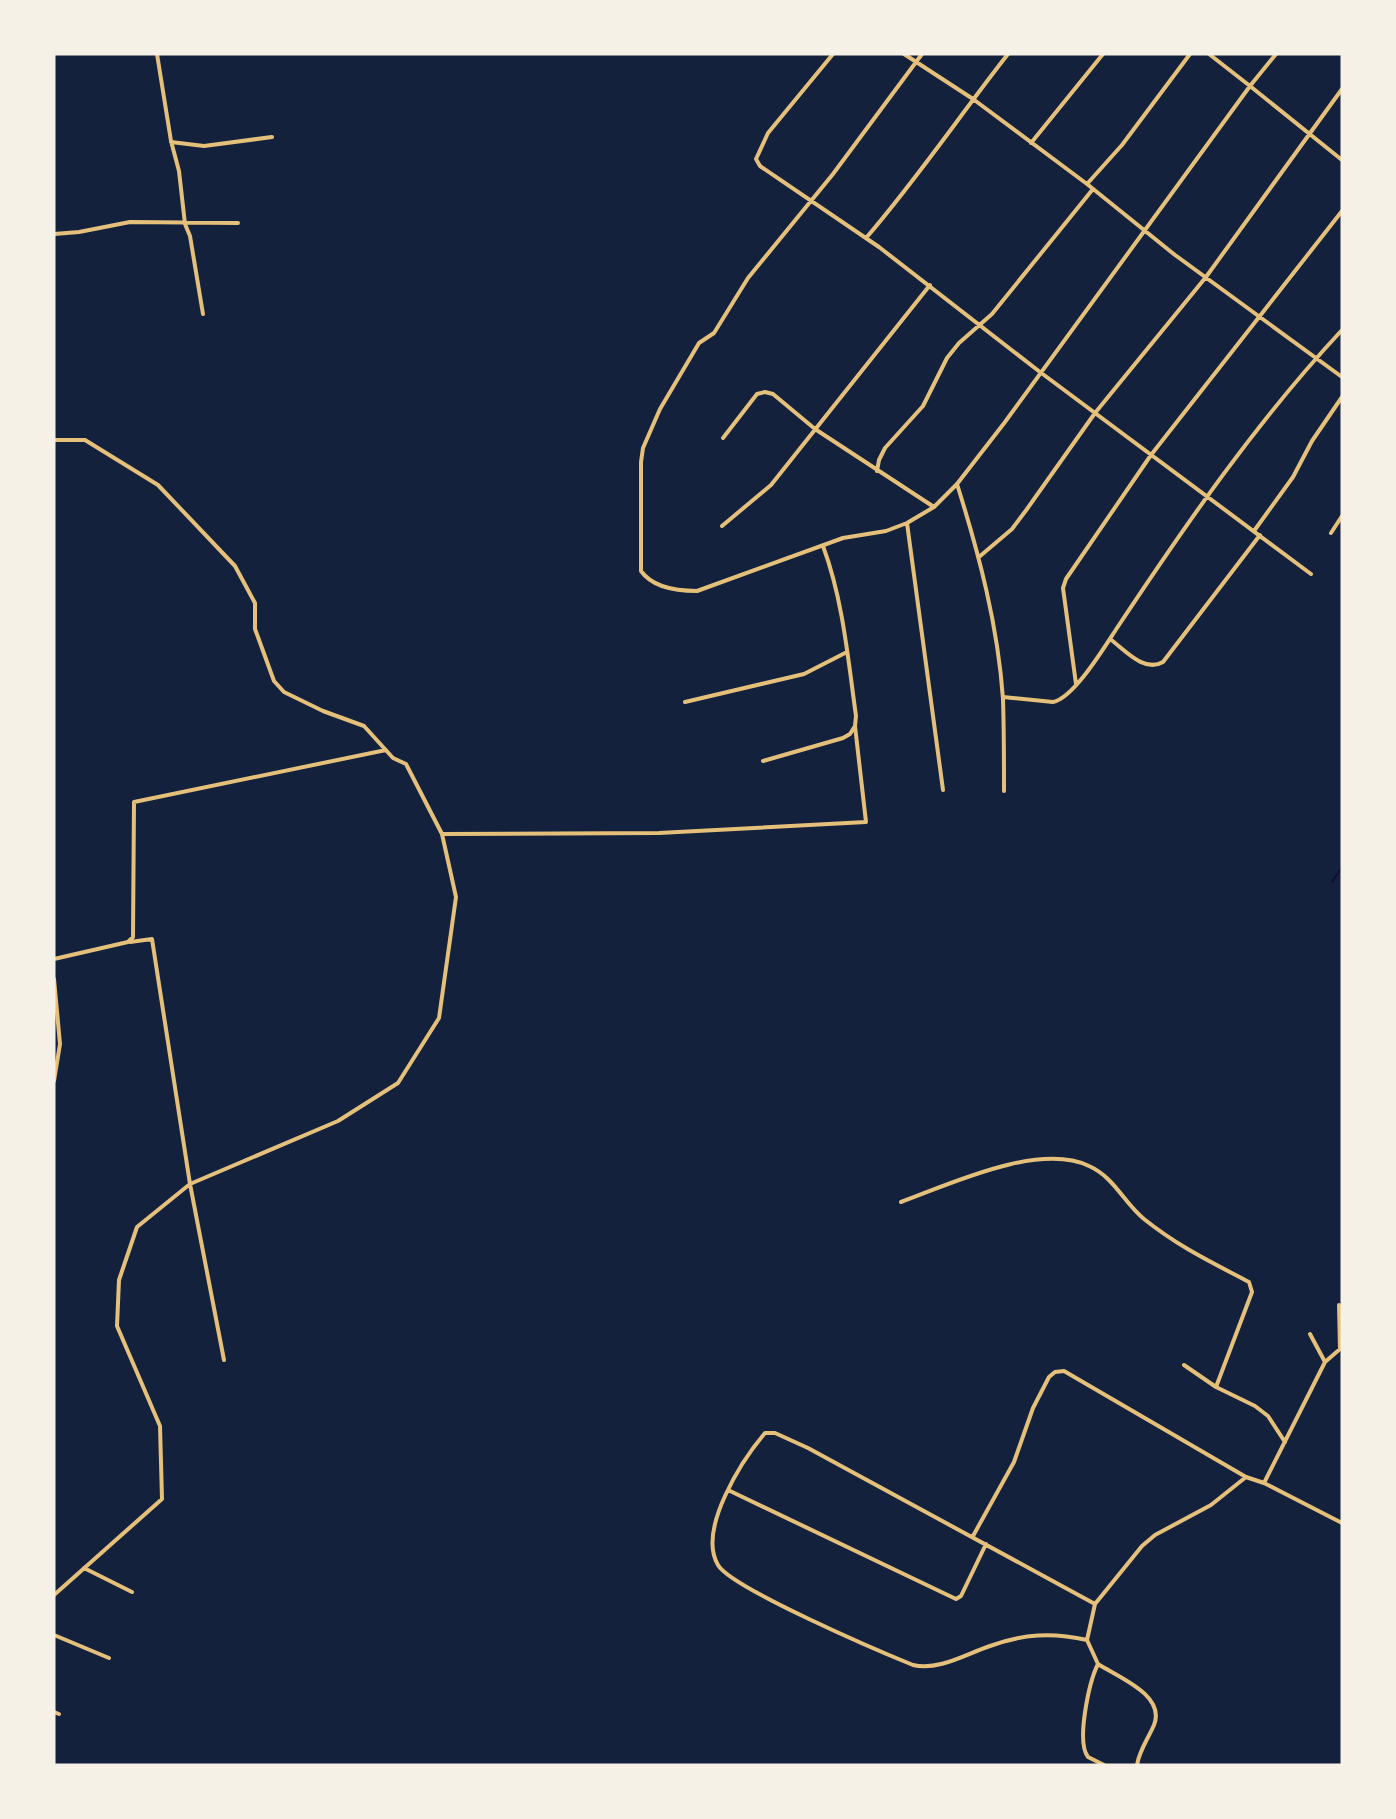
<svg xmlns="http://www.w3.org/2000/svg" width="1396" height="1819" viewBox="0 0 1396 1819" font-family="'Archivo Narrow',sans-serif">
  <style>
    .lines { fill: none; stroke-linecap: round; stroke-linejoin: round }
    .stream { stroke: #0b132b; stroke-width: 2 }
    .minor { stroke: #e5c07b; stroke-width: 4 }
  </style>
  <rect width="100%" height="100%" fill="#14213d"/>
  <g class="lines">
    <path class="stream" d="M1332,882l10,-15"/>
    <path class="minor" d="M157,54l14,87 8,30 6,53 5,12 13,78
      M833,54l-65,79 -12,26 4,7 119,81 161,125 271,202
      M904,54l69,45 114,85 88,71 167,122
      M922,54l-89,120 -85,104 -34,55 -15,10 -39,66 -17,39 -2,14v109c12,17 37,20 56,20l146,-53 43,-7 21,-8 27,-16 23,-23 48,-62 245,-336 92,74
      M1209,54l41,32 26,-32
      M171,142l33,4 68,-9
      M1031,143l72,-89
      M1087,184l35,-39 68,-91
      M54,234l25,-2 51,-10 108,1
      M866,238c51,-59 94,-123 142,-184
      M723,438l34,-44 8,-2 8,2 42,35 119,78
      M54,440h31l73,45 77,81 20,37v26l19,52 10,11 39,19 41,15 29,32 13,6 36,70 217,-1 207,-11 -11,-96 1,-10c-8,-57 -13,-116 -33,-170
      M877,471l2,-11 6,-12 38,-42 24,-48 12,-15 33,-29 101,-125
      M957,484c22,70 41,142 46,215 1,30 1,61 1,92
      M907,523l36,267
      M722,526l49,-41 159,-200
      M1254,531l39,-54 19,-36 30,-44
      M1331,533l11,-17
      M979,557l33,-28 15,-20 68,-96 111,-136 136,-188
      M1110,639c15,11 34,34 53,23l97,-127
      M1076,684l-13,-96 3,-9 85,-124 191,-244
      M1003,697l50,5c21,-4 52,-56 64,-74 69,-104 140,-207 225,-298
      M685,702l119,-28 43,-22
      M763,761l80,-23 7,-4 5,-8
      M130,942l22,-3 38,245 34,176
      M54,959l74,-17 5,-5 1,-135 252,-52
      M54,979l6,65 -6,37
      M901,1202c49,-18 138,-60 188,-36 25,11 35,37 55,53 35,28 67,43 105,63l3,10 -36,95
      M1310,1334l15,28
      M1184,1365l32,22 39,19 13,10 17,26
      M1264,1483l61,-121 15,-13 -1,-44
      M728,1490l228,109 5,-3 25,-52
      M973,1536l41,-74 19,-54 16,-31 6,-5 9,-1 182,106 18,6 78,40
      M84,1568l48,24
      M54,1595l108,-96 -2,-73 -43,-100 2,-46 18,-53 53,-43 148,-63 60,-38 41,-65 17,-121 -14,-63
      M54,1635l55,23
      M1087,1640c-35,-8 -64,-6 -97,6 -24,8 -51,25 -77,19 -32,-13 -182,-77 -195,-100 -21,-35 24,-105 47,-132h10l33,15 287,156
      M1098,1664c20,13 68,31 56,61 -6,14 -15,26 -17,40
      M54,1712l5,2
      M1104,1765l-16,-8c-12,-15 1,-75 10,-93l-11,-24 8,-36 47,-58 13,-11 56,-30 35,-28"/>
  </g>
  <rect width="1396" height="1819" fill="none" stroke="#f6f1e7" stroke-width="111"/>
</svg>
